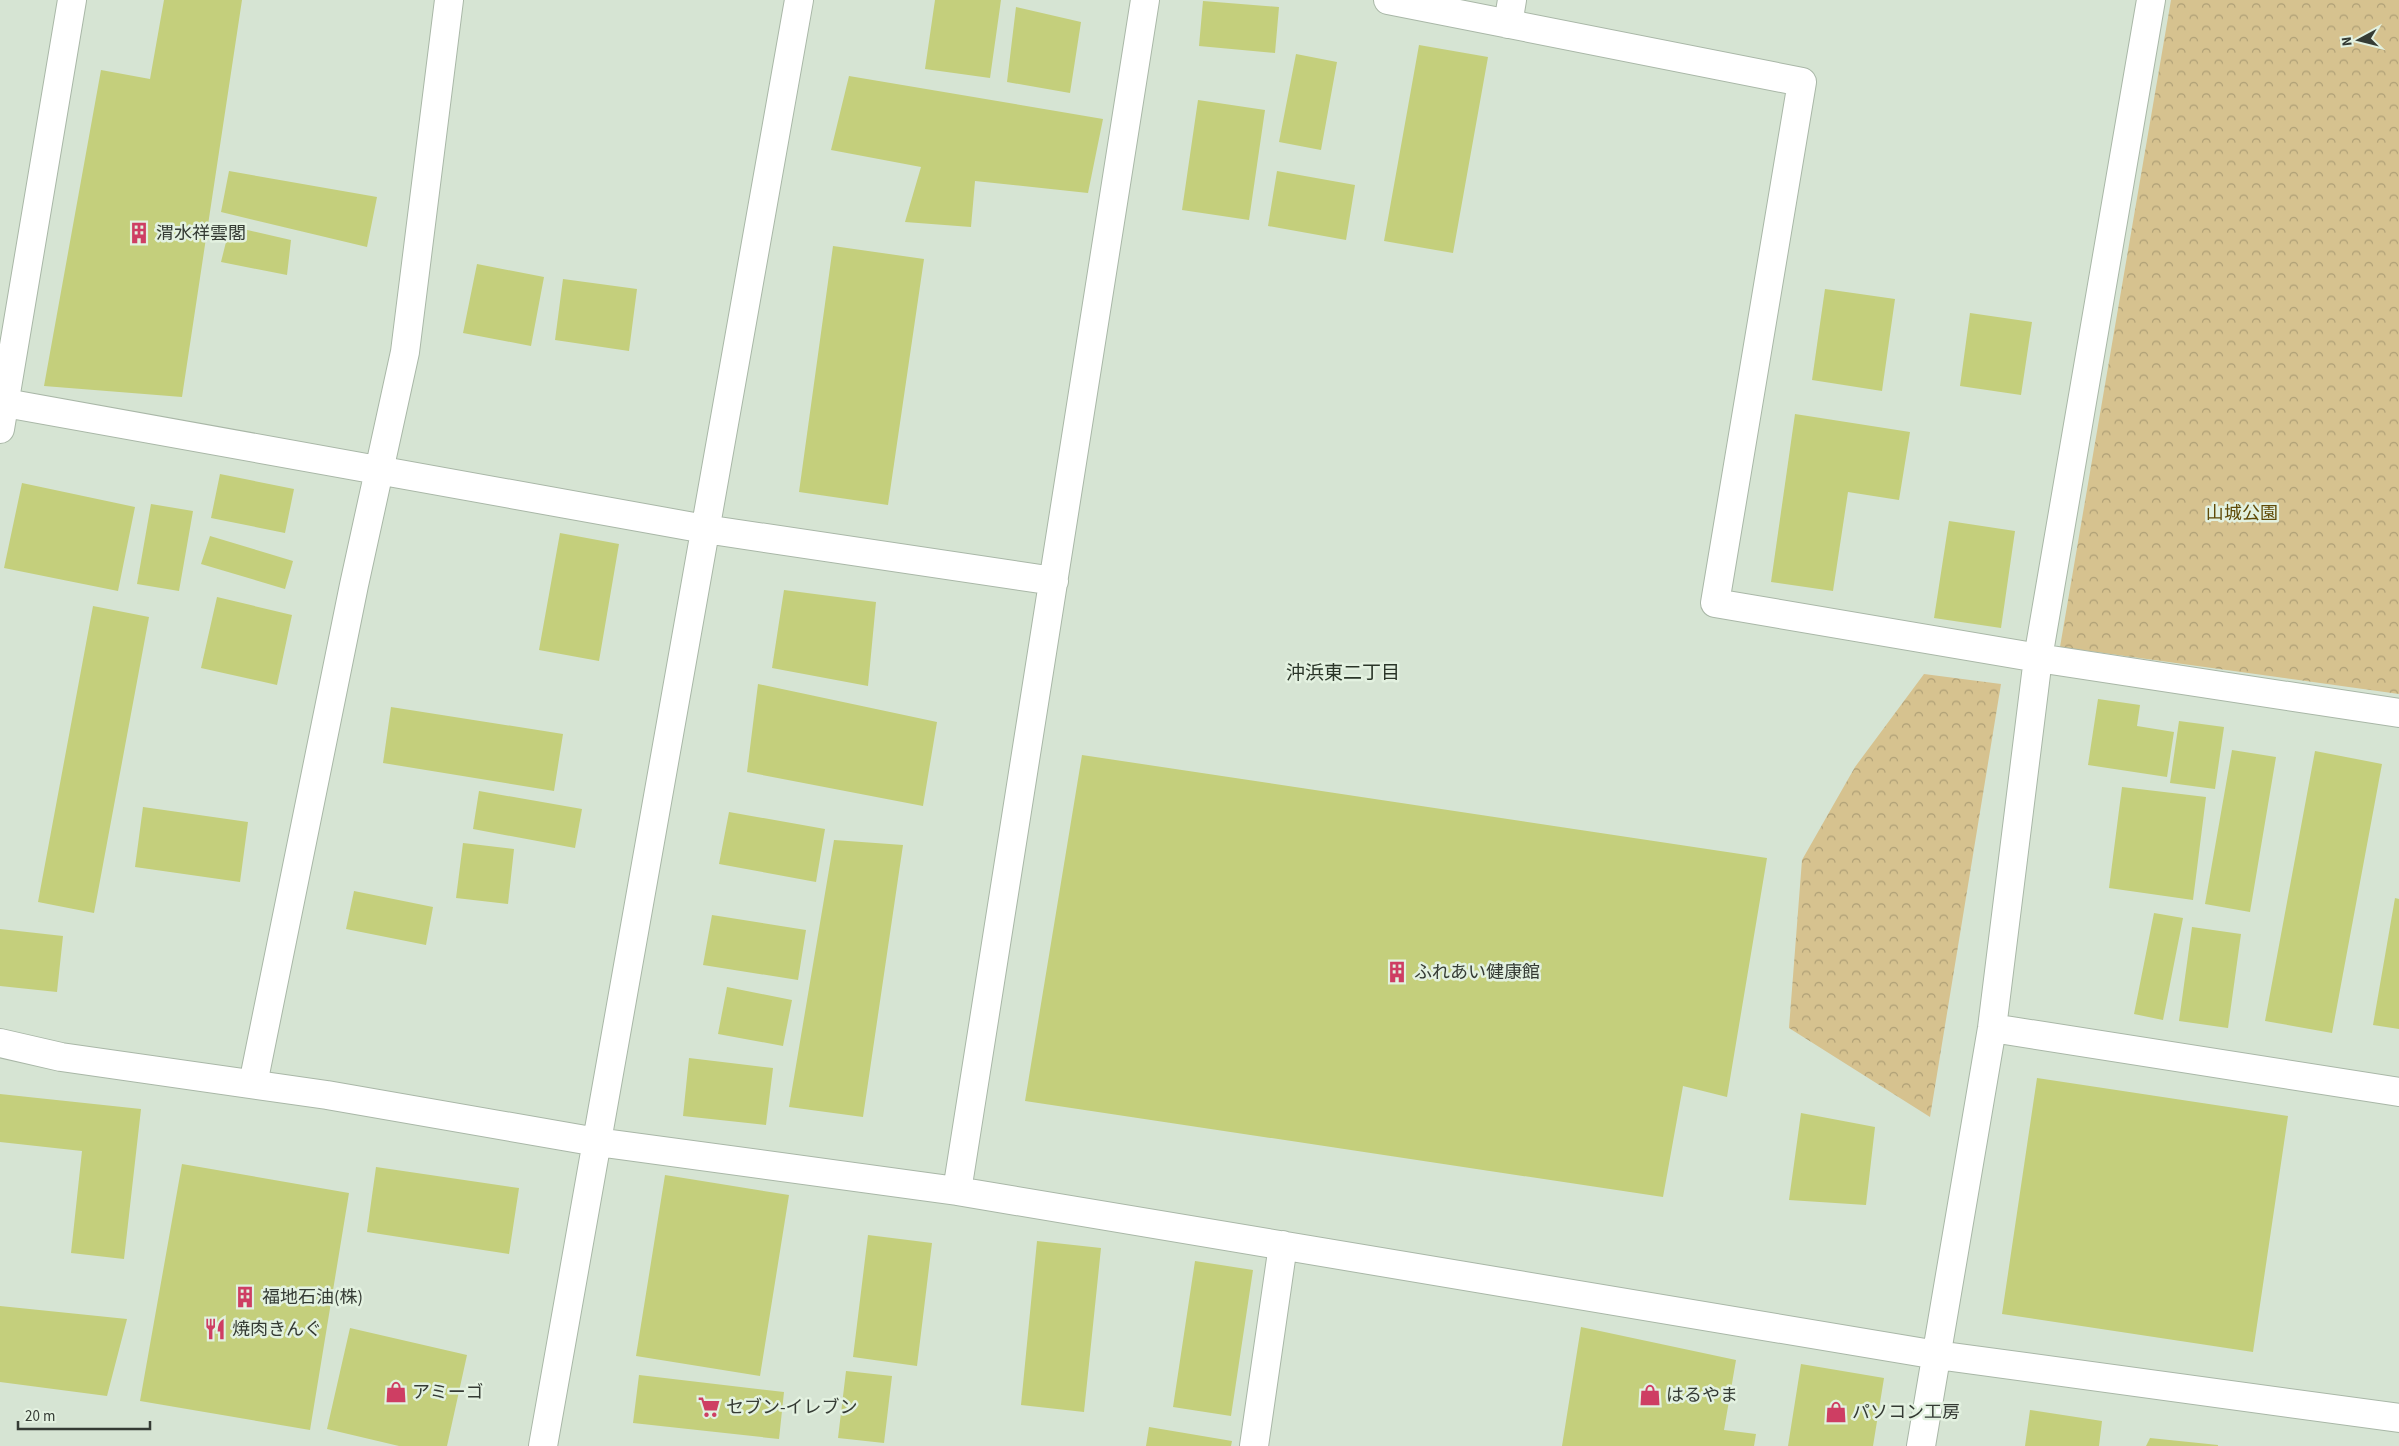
<svg xmlns="http://www.w3.org/2000/svg" width="2399" height="1446" viewBox="0 0 2399 1446" font-family="'Source Sans 3','Noto Sans JP',sans-serif">
  <style>
    .park { fill: url(#park-crowns) }
    .building { fill: #c4cf7c }
    .lines { fill: none; stroke-linecap: round; stroke-linejoin: round }
    .minor-casing { stroke: #a9b7a7; stroke-width: 30 }
    .minor { stroke: #fff; stroke-width: 28 }
    .labels { text-anchor: middle; dominant-baseline: central; stroke-width: 5; stroke-linejoin: round; paint-order: stroke }
    .poi-label { font-size: 18px; fill: #353b34; stroke: #e3f1e0; text-anchor: start }
    .park-label { font-size: 18px; fill: #5f4a07; stroke: #e3f1e0 }
    .neighbourhood-label { font-size: 19px; fill: #2a3528; stroke: #e3f1e0 }
  </style>
  <defs>
    <pattern id="park-crowns" width="20" height="18" patternUnits="userSpaceOnUse" patternTransform="scale(1.25)"><rect width="20" height="18" fill="#d6c28f"/><path d="M2 6a3 3 0 1 1 6 0M12 15a3 3 0 1 1 6 0" fill="none" stroke="#ae9f76"/></pattern>
  </defs>
  <rect width="100%" height="100%" fill="#d6e4d3"/>
  <path class="park" d="M2171,0h228v694l-339,-47z
    M1924,674l77,10 -71,433 -141,-89 13,-168 53,-93z"/>
  <path class="building" d="M164,0h78l-60,397 -138,-11 57,-316 49,9z
    M935,0h66l-11,78 -65,-9z
    M1203,1l76,6 -4,46 -76,-7z
    M1016,7l65,15 -11,71 -63,-11z
    M1419,45l69,12 -35,196 -69,-12z
    M1296,54l41,8 -16,88 -42,-8z
    M849,76l254,43 -15,74 -113,-12 -4,46 -66,-5 16,-55 -90,-17z
    M1198,100l67,10 -16,110 -67,-10z
    M229,171l148,26 -10,50 -146,-35z
    M1277,171l78,14 -9,55 -78,-14z
    M230,226l61,14 -4,35 -66,-13z
    M833,246l91,13 -36,246 -89,-13z
    M477,264l67,13 -13,69 -68,-13z
    M563,279l74,10 -8,62 -74,-11z
    M1825,289l70,10 -13,92 -70,-11z
    M1970,313l62,9 -11,73 -61,-9z
    M1795,414l115,18 -11,68 -51,-8 -15,99 -62,-9z
    M220,474l74,15 -9,44 -74,-15z
    M22,483l113,24 -17,84 -114,-23z
    M151,504l42,7 -14,80 -42,-7z
    M1949,521l66,10 -14,97 -67,-10z
    M560,533l59,11 -20,117 -60,-11z
    M210,536l83,25 -8,28 -84,-25z
    M784,590l92,12 -8,84 -96,-18z
    M217,597l75,18 -15,70 -76,-17z
    M93,606l56,11 -55,296 -56,-11z
    M758,684l179,38 -14,84 -176,-34z
    M2098,699l42,6 -3,21 37,6 -7,45 -79,-12z
    M391,707l172,27 -9,57 -171,-28z
    M2179,721l45,6 -9,62 -45,-6z
    M2232,750l44,7 -26,155 -45,-8z
    M2315,751l67,13 -50,269 -67,-12z
    M1082,755l685,103 -40,239 -44,-11 -20,111 -638,-96z
    M2122,787l84,10 -13,103 -84,-12z
    M479,791l103,18 -7,39 -102,-19z
    M143,807l105,15 -8,60 -105,-15z
    M729,812l96,17 -9,53 -97,-18z
    M834,840l69,5 -40,272 -74,-10z
    M463,843l51,6 -6,55 -52,-6z
    M354,891l79,16 -7,38 -80,-16z
    M2395,898l4,1v130l-26,-4z
    M2154,913l29,5 -20,102 -29,-6z
    M712,915l94,15 -8,50 -95,-15z
    M2192,927l49,7 -13,94 -49,-7z
    M0,929l63,7 -6,56 -57,-6z
    M727,987l65,13 -9,46 -65,-12z
    M689,1058l84,10 -7,57 -83,-9z
    M2037,1078l251,38 -35,236 -251,-38z
    M0,1094l141,15 -17,150 -53,-6 11,-102 -82,-9z
    M1801,1113l74,14 -9,78 -77,-5z
    M182,1164l167,29 -39,237 -170,-29z
    M376,1167l143,21 -10,66 -142,-22z
    M665,1175l124,20 -29,181 -124,-20z
    M868,1235l64,8 -15,123 -64,-9z
    M1037,1241l64,7 -17,164 -63,-7z
    M1195,1261l58,9 -22,146 -58,-9z
    M0,1306l127,13 -20,77 -107,-14z
    M1581,1327l155,33 -12,70 32,4 -2,12h-192z
    M350,1328l117,27 -20,91h-48l-72,-17z
    M1801,1364l83,14 -11,68h-85z
    M846,1371l46,5 -8,67 -46,-5z
    M639,1375l145,17 -5,47 -146,-16z
    M2030,1410l72,11 -3,25h-74z
    M1149,1427l83,14 -1,5h-85z
    M2150,1438l68,7v1h-72z"/>
  <g class="lines">
    <g class="minor-casing">
      <path id="minor" d="M1388,0l414,82 -87,521 323,55 361,55
        M1508,24l4,-24
        M0,402l705,127 349,52
        M0,429l72,-429
        M1992,1028l407,64
        M0,1043l61,14 266,38 270,47 360,49 980,164 462,63
        M253,1084l101,-499 51,-233 44,-352
        M957,1191l188,-1191
        M543,1446l256,-1446
        M1254,1446l29,-201
        M1921,1446l71,-418 46,-370 113,-658"/>
    </g>
    <use href="#minor" class="minor"/>
  </g>
  <defs>
    <g id="building-bare" transform="scale(1.725)"><path d="M-4-6H4V6H1V3H-1V6H-4ZM-2.5-4.3h1.7v1.8h-1.7ZM.8-4.3h1.7v1.8H.8ZM-2.5-1h1.7V.8h-1.7ZM.8-1h1.7V.8H.8Z" fill="#ce3e63" stroke="#e3f1e0" stroke-width="2.5" paint-order="stroke"/></g>
    <g id="restaurant-bare" transform="scale(1.725)"><path d="M-5-6h1v4h1v-4h1v4h1v-4h1v5L-1.5 .5V6h-2V.5L-5-1ZM5-6V6H3V1.5H1.5Q1.5-4 5-6Z" fill="#ce3e63" stroke="#e3f1e0" stroke-width="2.5" paint-order="stroke"/></g>
    <g id="shop-bare" transform="scale(1.725)"><path d="M-5-2.5h2.3a2.7 3.5 0 0 1 5.4 0H5L5.5 6h-11ZM-1.5-2.5h3a1.5 2.3 0 0 0-3 0Z" fill="#ce3e63" stroke="#e3f1e0" stroke-width="2.5" paint-order="stroke"/></g>
    <g id="supermarket-bare" transform="scale(1.725)"><path d="M-6-5.5h2.5l.6 2H6L4.5 2H-2.5L-4.4-4H-6ZM-1.5 3.2a1.3 1.3 0 1 0 .1 0ZM3 3.2a1.3 1.3 0 1 0 .1 0Z" fill="#ce3e63" stroke="#e3f1e0" stroke-width="2.5" paint-order="stroke"/></g>
  </defs>
  <g fill-rule="evenodd">
    <use href="#building-bare" x="139" y="233"/>
    <use href="#building-bare" x="1397" y="972"/>
    <use href="#building-bare" x="245" y="1297"/>
    <use href="#restaurant-bare" x="215" y="1329"/>
    <use href="#shop-bare" x="396" y="1392"/>
    <use href="#shop-bare" x="1650" y="1395"/>
    <use href="#supermarket-bare" x="709" y="1407"/>
    <use href="#shop-bare" x="1836" y="1412"/>
  </g>
  <g class="labels">
    <g class="poi-label">
      <text x="156" y="233">渭水祥雲閣</text>
      <text x="1414" y="972">ふれあい健康館</text>
      <text x="262" y="1297">福地石油(株)</text>
      <text x="232" y="1329">焼肉きんぐ</text>
      <text x="412" y="1392">アミーゴ</text>
      <text x="1666" y="1395">はるやま</text>
      <text x="726" y="1407">セブン-イレブン</text>
      <text x="1852" y="1412">パソコン工房</text>
    </g>
    <g class="park-label">
      <text x="2242" y="513">山城公園</text>
    </g>
    <g class="neighbourhood-label">
      <text x="1343" y="673">沖浜東二丁目</text>
    </g>
  </g>
  <g transform="translate(2359 40) rotate(263)" stroke="#e3f1e0" stroke-width="4" paint-order="stroke">
  <path d="M0-4L9 19L0 12L-9 19Z" fill="#353b34"/>
  <text y="-8" font-size="14" font-weight="bold" text-anchor="middle" fill="#353b34">N</text>
  </g>
  <path d="M18 1421v8h132v-8" fill="none" stroke="#353b34" stroke-width="2.5"/>
  <text x="25" y="1421" font-size="15" fill="#353b34" stroke="#e3f1e0" stroke-width="4" paint-order="stroke">20 m</text>
</svg>
